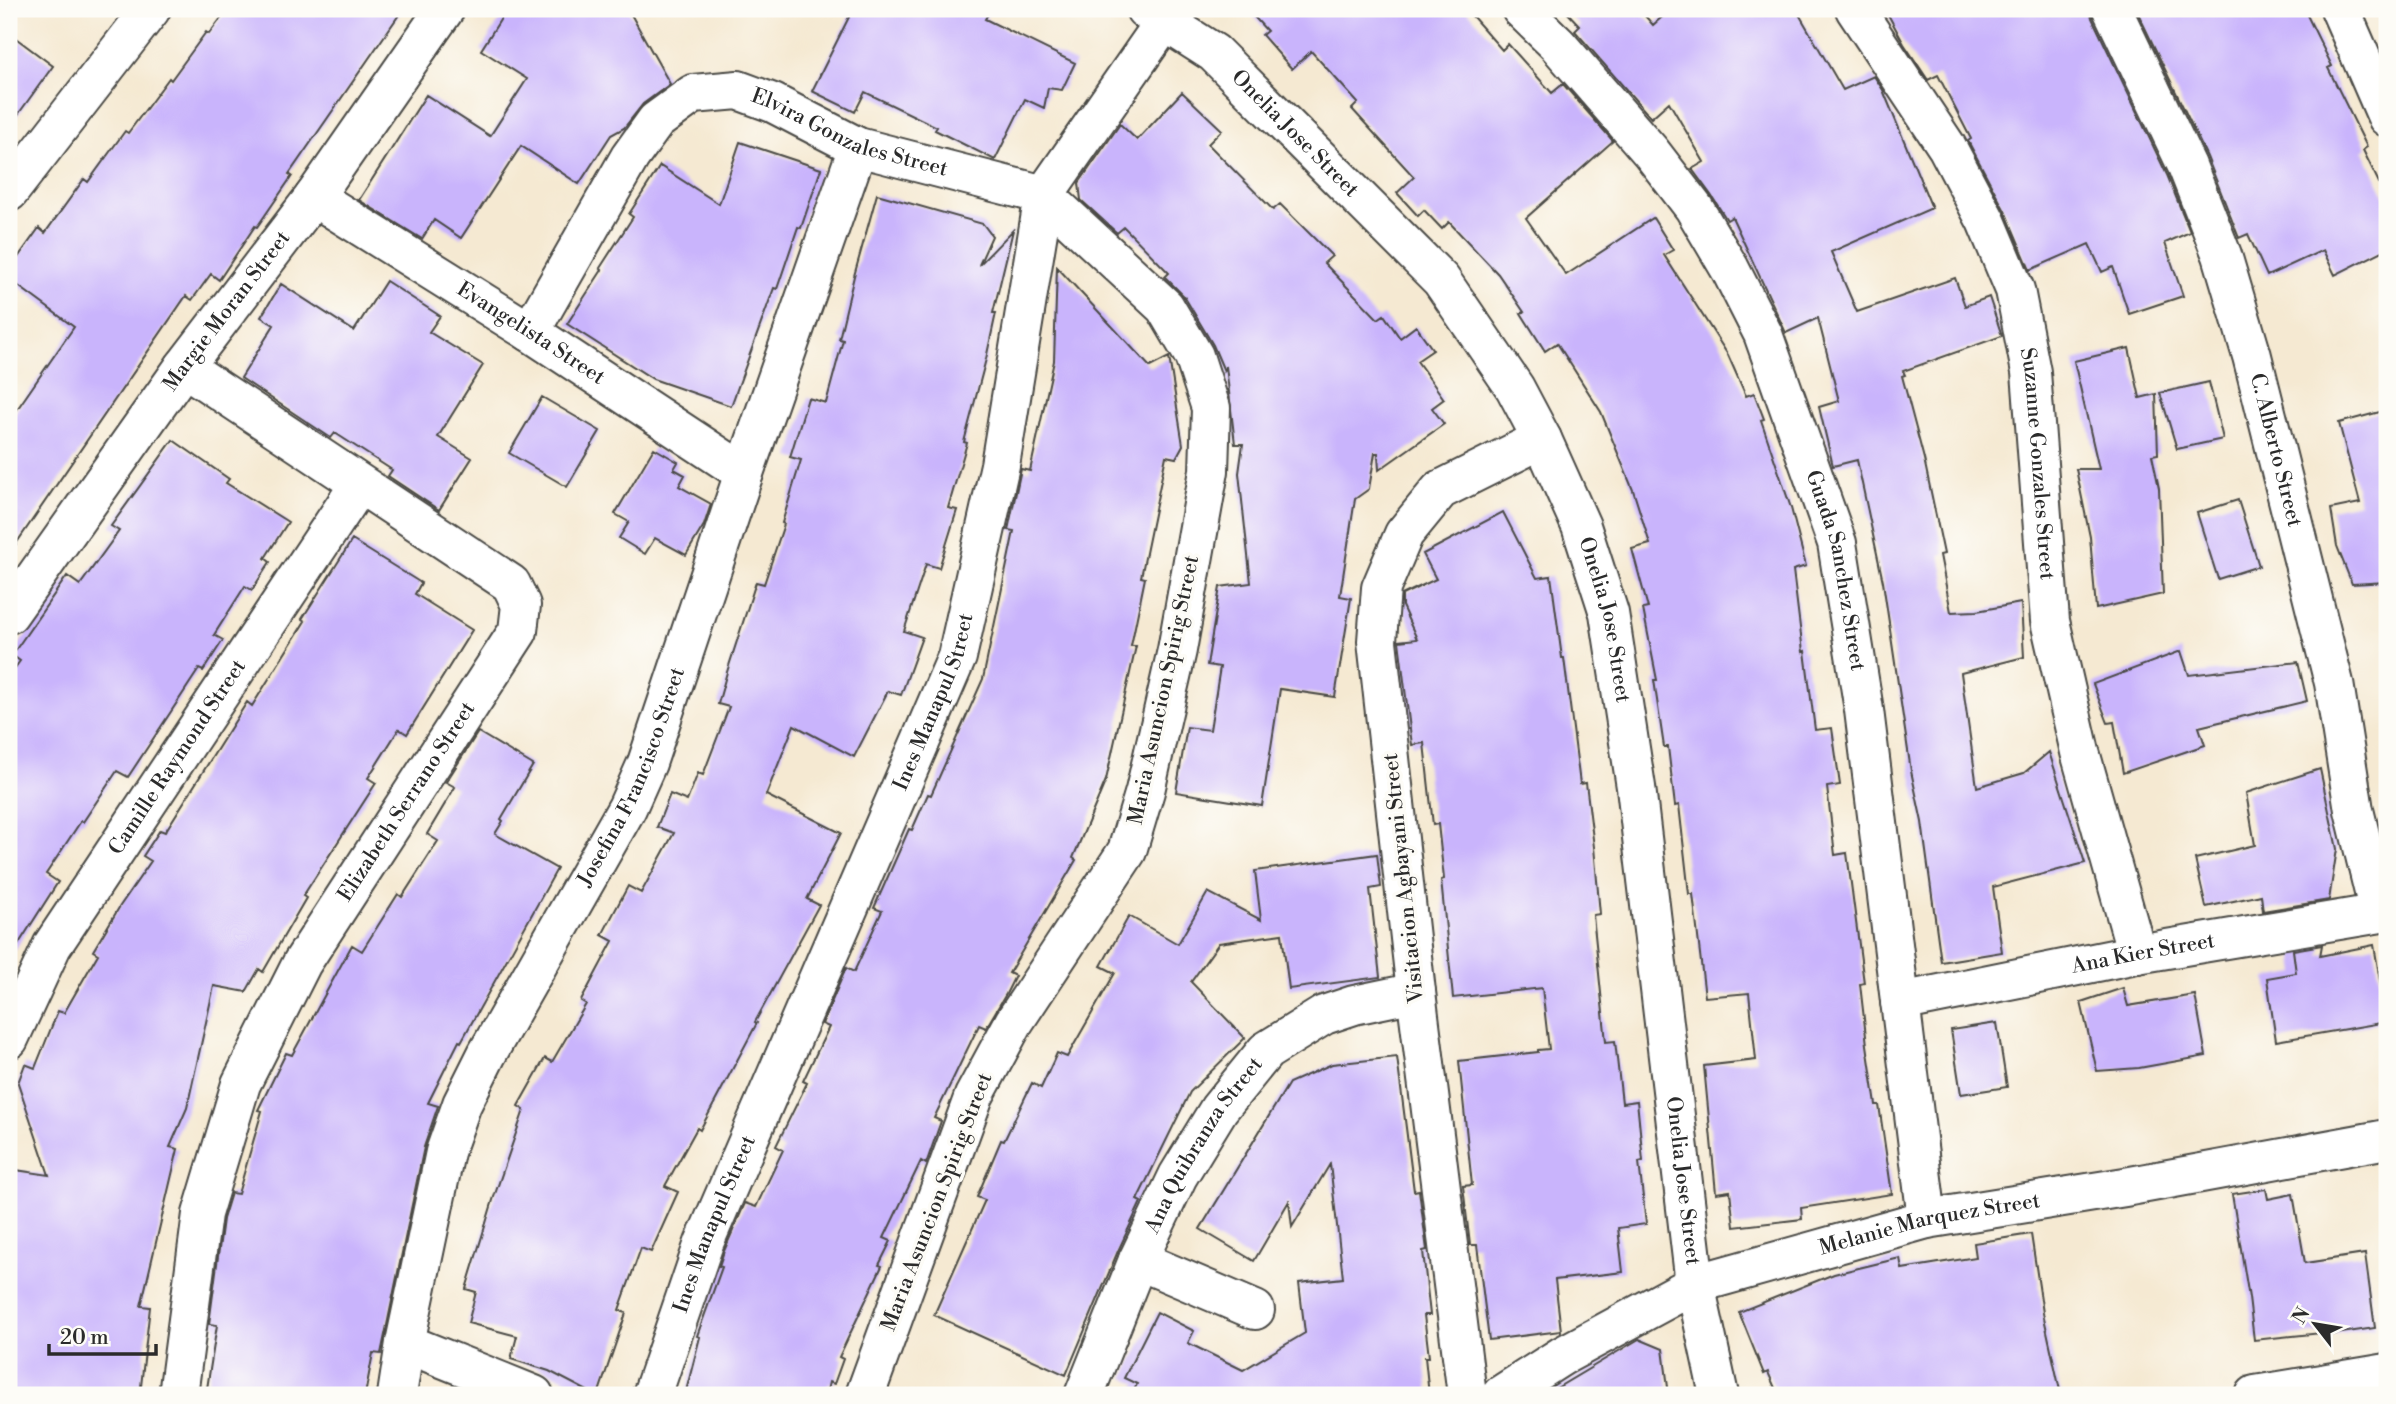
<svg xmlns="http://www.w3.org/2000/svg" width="2396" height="1404" viewBox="0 0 2396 1404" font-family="'Libre Bodoni',serif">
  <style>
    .building { fill: #c9b4fc }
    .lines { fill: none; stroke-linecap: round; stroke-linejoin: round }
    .minor-casing { stroke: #494844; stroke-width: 42 }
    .tertiary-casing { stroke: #494844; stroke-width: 42 }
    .secondary-casing { stroke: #494844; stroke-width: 42 }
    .minor { stroke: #fff; stroke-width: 38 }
    .tertiary { stroke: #fff; stroke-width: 38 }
    .secondary { stroke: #fff; stroke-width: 38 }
    .labels { text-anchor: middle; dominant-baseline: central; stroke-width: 7; stroke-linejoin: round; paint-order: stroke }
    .street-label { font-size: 21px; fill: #2b2b2b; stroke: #fdfcf7 }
  </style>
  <rect width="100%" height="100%" fill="#fdfcf7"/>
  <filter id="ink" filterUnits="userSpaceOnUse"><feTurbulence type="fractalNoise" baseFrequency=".0143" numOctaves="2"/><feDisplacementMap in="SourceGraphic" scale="14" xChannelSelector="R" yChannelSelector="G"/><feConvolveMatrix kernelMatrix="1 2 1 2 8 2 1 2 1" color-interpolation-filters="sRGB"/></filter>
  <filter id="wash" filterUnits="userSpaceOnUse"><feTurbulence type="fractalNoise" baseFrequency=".00686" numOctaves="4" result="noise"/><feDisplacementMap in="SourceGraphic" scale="28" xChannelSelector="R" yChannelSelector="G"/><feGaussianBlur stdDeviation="1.57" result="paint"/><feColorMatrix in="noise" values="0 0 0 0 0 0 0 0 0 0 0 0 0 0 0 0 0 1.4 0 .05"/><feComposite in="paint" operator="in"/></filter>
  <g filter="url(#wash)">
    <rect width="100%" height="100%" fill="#f5e9d2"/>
    <g id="blocks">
      <path class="building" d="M228,9h175l-114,165 3,2 -35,51 -2,-1 -36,54 -8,-6 -19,26 -6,-4 -177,258v-133l65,-94 -65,-48v-9l30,-42 6,5 39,-54 4,3 37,-51 3,2 41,-55 2,2 35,-48 3,2z
        M507,9h121l42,75 -27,20 -19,24 -13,7 -32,49 -58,-38 -60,92 -27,-18 -12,19 -63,-39 67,-105 64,41 37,-57 -46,-29z
        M853,9h138l-6,10 90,44 -13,27 -14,-2 -4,20 -19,-9 -30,61 -60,-30 2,-3 -72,-35 -10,20 -43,-21z
        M1247,9h219l36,41 6,-6 44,49 11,-9 50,57 -87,77 40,57 87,-57 20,32 -9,5 64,100 18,41 8,-3 10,26 -3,1 30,88 15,58 -13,4 10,82 2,-1 10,79 17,-2 8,57 -13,2 8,68 12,-2 17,130 -4,1 7,61 9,60h3l13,89 -91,14 1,11 -68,8 -4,-36 -14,2 -12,-127 52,-6 -7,-67 -44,4 -12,-103h-4l-10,-89 -4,1 -7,-59h-4l-10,-67h3l-14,-71 5,-1 -16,-59 18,-5 -17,-54 -32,-78 -44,-69 -12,8 -24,-38 3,-1 -26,-38 -49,-52 -7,7 -18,-19 -6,6 -21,-23 17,-16 -62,-68 6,-6 -47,-52 -19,18 -30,-34 5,-4z
        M1564,9h75l14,16 18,-16h125l47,81 31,-14 9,14 49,118 -101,44 26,60 98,-34 10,28 24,-9 13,39 -99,35 2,4 -3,1 22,83 20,95 -4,1 11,57 26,-1 44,-8 3,54 -63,16 16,114 47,-14 25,-21 36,111 -92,24 9,65 -61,10 -19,-140 -11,-51 -28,-189 -26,-122 -24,6 -14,-59 20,-6 -21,-83 -32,15 -54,-116 -5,3 -16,-25 -19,-26 12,-7 -35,-60 -18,16 -76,-87 5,-5z
        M1885,9h205l2,9 75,157 23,57 -25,11 18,53 -54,18 -16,-47 -11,5 -13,-28 -59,26 -25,-59 -37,-70 3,-2 -33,-64 -10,5 -24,-36z
        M2136,9h168l28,57 -4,2 39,79 -4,3 24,49v50l-52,26 -12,-25 -56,26 -19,-42 -9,4 -32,-81z
        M9,33l44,33 -44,61z
        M1182,92l40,38 -14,14 65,66 7,-6 52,52 -8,7 54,56 6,-4 16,23 16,-12 17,24 -16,11 27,38 -12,9 12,16 -65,46 -1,-17h-3l-6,36 -14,10 -15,97 11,2 -16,99 -55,-8 -18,117 -86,-14 11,-65 23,3 10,-63 -13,-2 13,-78 31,-4 -12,-110 4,-29h-8l-9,-78 -2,5 -11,-26 -29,-49 -19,-19 4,-4 -45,-46 -7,6 -36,-33 -2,-17 41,-59 17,16z
        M740,142l81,27 -20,59 -3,-1 -21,62 -3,-1 -43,118 -78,-27 -86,-55 35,-54 -2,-2 33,-51 -4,-3 31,-48 59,38z
        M877,194l106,30 9,12 -13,29 34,-35 -20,83h3l-10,46 -22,83 3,1 -19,65 9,2 -18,58 -13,-4 -22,67 18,6 -21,58 -13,-4 -34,66 -60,-32 -28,70 75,38 -34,66 12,6 -64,117 2,1 -57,107 -3,-2 -32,58 13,6 -27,60 -10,-4 -22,62 7,3 -28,82h-3l-46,-24 -38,-12 6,-23 -49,-13 8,-31 -10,-3 27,-89 31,-90 -6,-4 27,-48 7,4 34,-58 -5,-3 32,-60 -11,-6 26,-49 13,7 33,-60 -17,-6 13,-33 17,7 11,-28 5,2 26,-68 -11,-3 9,-32 29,-90 8,2 20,-60 -2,-1 19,-63 -11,-3 18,-59 18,5 17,-63 -4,-1 15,-63z
        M1057,267l93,100 19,-10 14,88 -7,13 -10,-2 -25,121 4,1 -14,68h5l-30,134 -33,78 3,2 -67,113 6,3 -9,18 -20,34 -7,-3 -45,93 7,3 -15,43 -5,-3 -37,77 7,3 -12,24 3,1 -43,91 4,2 -9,25 -5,-2 -3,13h-141l15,-58 -3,-1 25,-69 -3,-1 5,-15 21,-48 11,4 27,-57 -7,-4 31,-63 -4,-2 26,-54 -7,-3 24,-56 8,4 28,-61 -8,-3 35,-79 3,1 16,-36 3,1 52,-116 31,-148 -6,-1 13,-61 9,2 24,-110z
        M386,281l54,35 -11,16 54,33 -45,72 34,21 -33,52 -51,-34 4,-6 -57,-37 -4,5 -90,-60 33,-53 -13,-8 20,-33 73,47z
        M2129,348l11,50 16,-4 2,60 -6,1 7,33 4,106 -67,15 -6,-72 -14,-68h23l-25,-108z
        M2209,382l14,57 -46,10 -17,-56z
        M542,397l58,34 -33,56 -58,-34z
        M2387,410v172l-35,2 -15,-38 -6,-37 29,-6 -21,-80z
        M173,440l56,39 -3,4 62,39 -23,36 5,4 -18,28 -7,-4 -31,49 9,5 -20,31 -4,-2 -71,108 -11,-6 -34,51 -2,-1 -35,53 12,8 -49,77v-283l11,-15 -8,-6 55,-79 13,9 39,-54 -8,-5z
        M654,448l24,14 -4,7 11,6 -6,11 32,18 -7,21 -18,30 -31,-17 -10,16 -26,-16 10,-16 -14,-8z
        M2238,500l21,66 -41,13 -21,-66z
        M1503,512l34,66 14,-2 11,82h2l16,126 6,-1 8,64 6,67 -7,1 13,127 9,-1 7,62 15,-2 6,60 -4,1 7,62 -28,4 5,44 -68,8 6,51 -72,9 -12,-95h-7l-7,-59 9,-1 -13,-124 79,-9v-2l11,-1 -7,-61 -89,10 -12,-118 3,-1 -6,-55 -5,1 -9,-82 -12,2 -13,-104 18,-2 -15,-33v-11l34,-16 -13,-25z
        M352,540l69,43 -6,11 57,36 -65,104 -8,-5 -31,49 8,5 -73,113 3,2 -43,74 -4,-3 -13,23 -32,-6 -27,122 -17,39 8,2 -37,157 9,1 -10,88h-131v-226l40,6 -31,-92 7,-19 10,4 23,-57 6,2 34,-59 -5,-3 27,-45 31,-45 -8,-5 17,-26 5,2 82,-130 5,4 53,-85 -3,-2z
        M2181,651l8,24 109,-13 9,39 -108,26 6,18 -82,28 -9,-51 -6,1 -15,-39z
        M478,732l55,33 -32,54 2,2 -8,13 62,35 -96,173 -2,-1 -31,62 10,3 -14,41 -43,207 -8,-1 -8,42h-159l11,-70 -8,-1 14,-105 8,-26 7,1 24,-83 -4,-1 28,-57 6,2 60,-110 10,6 36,-57 4,3 36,-56 -11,-7 28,-47 -9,-5z
        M2320,769l17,80 -8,51 -66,11 -2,-16 -55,12 -11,-48 60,-14 -9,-52z
        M1377,854l4,33 -11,2 10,88 -91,12 -7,-55 -63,9 -28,39 54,56 -55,54 -53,108 4,2 -23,49 -52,124 -132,-60 51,-115 -8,-3 24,-57 3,1 28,-58 9,5 16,-35 10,4 48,-84 -14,-7 28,-50 49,28 30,-52 53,28 -6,-49z
        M2322,945l-2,11 54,-11 13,77 -111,19 -9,-63 29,-5 -3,-23z
        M2123,988l5,18 67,-11 11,61 -67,12 -42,3 -16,-69z
        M1997,1023l10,64 -46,7 -10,-64z
        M1397,1057l17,134 5,-1 8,60 -4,1 7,64h-6l5,42h-4l4,38h-297l5,-11 -13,-6 33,-66 37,19 -6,12 55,27 62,-37 -6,-50 44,-5 -13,-114 -38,63 -3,-26 -35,60 -54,-32 89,-146 43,-19z
        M2266,1189l2,10 25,-5 12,69 60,-9 10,74 -54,8v-3l-67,7 -5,-42 -17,-104z
        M2031,1234l12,79 18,82h-283l-10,-23 -4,2 -25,-62 95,-38 66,-16 2,11 74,-12 -2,-14z
        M1639,1339l24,10 6,46h-124z"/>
    </g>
  </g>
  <g filter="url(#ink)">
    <use href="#blocks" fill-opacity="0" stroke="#494844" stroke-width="2"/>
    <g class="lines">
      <g class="minor-casing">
        <g id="minor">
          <path id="s1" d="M1521,9l36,35 94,108 43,56 36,61 33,65 74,209 27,167 63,509"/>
          <path id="s2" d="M1855,9l92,138 39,74 29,69 16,82 19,249 30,131 57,202"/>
          <path id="s3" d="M2112,9l75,157 35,89 30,101 82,327 20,127 25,103"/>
          <path d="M2340,9l47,108"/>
          <path d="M9,192l142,-183"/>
          <path id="s4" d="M314,197l216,135 214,141"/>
          <path id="s5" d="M530,332l100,-175 26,-36 37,-27 45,-4 35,13 85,44 186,48 121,112 29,49 17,52 -2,63 -32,179 -32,141 -18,60 -113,171 -40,74 -109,299"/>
          <path id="s6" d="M9,614l175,-247 130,-170 131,-188"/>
          <path id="s7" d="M1900,1002l237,-48 250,-42"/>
          <path id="s8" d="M9,1039l43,-93 307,-461"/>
          <path d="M1138,1260l117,50"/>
          <path d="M405,1343l129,52"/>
          <path id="s9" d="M178,1395l24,-181 39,-130 61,-121 216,-332 3,-26 -10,-21 -327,-217"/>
          <path id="s10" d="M397,1395l8,-52 40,-191 17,-48 25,-50 140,-246 20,-45 97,-290 114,-326"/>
          <path id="s11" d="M652,1395l52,-152 253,-586 43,-192 44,-270 121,-174 14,-12"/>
          <path id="s12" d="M1084,1395l54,-135 40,-84 41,-67 47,-58 58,-36 30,-10 62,-13"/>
          <path d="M1467,1395l-51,-403 -39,-351 4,-53 23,-54 36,-44 102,-51"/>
          <path id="s13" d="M1501,1395l61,-39 133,-72 232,-65 198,-32 262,-48"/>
        </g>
      </g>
      <g class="tertiary-casing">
        <path id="tertiary" d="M2255,1395l132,-22"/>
      </g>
      <g class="secondary-casing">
        <g id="secondary">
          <path id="s14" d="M1145,9l69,44 227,227 74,108 27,51 39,87 28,87 27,174 59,497 24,111"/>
        </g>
      </g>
      <use href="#minor" class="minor"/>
      <use href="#tertiary" class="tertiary"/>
      <use href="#secondary" class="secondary"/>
    </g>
  </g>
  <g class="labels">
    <g class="street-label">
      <text stroke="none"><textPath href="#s5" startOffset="457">Elvira Gonzales Street</textPath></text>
      <text stroke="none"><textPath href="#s14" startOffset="196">Onelia Jose Street</textPath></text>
      <text stroke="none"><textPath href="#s6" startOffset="373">Margie Moran Street</textPath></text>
      <text stroke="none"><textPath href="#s4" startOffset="256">Evangelista Street</textPath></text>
      <text stroke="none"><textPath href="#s3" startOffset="472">C. Alberto Street</textPath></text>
      <text stroke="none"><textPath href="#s2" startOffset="500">Suzanne Gonzales Street</textPath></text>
      <text stroke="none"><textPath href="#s1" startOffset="656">Guada Sanchez Street</textPath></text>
      <text stroke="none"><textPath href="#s14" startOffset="784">Onelia Jose Street</textPath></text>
      <text transform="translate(1164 690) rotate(-78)">Maria Asuncion Spirig Street</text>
      <text stroke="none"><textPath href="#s11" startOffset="749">Ines Manapul Street</textPath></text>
      <text stroke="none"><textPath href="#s8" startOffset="329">Camille Raymond Street</textPath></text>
      <text stroke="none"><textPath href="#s10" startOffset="668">Josefina Francisco Street</textPath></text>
      <text stroke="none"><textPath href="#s9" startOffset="646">Elizabeth Serrano Street</textPath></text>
      <text transform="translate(1404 878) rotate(-96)">Visitacion Agbayani Street</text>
      <text stroke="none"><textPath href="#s7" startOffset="248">Ana Kier Street</textPath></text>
      <text stroke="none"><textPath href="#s12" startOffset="278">Ana Quibranza Street</textPath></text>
      <text stroke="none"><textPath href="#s14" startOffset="1351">Onelia Jose Street</textPath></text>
      <text transform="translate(937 1202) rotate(-69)">Maria Asuncion Spirig Street</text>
      <text stroke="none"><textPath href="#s11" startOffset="182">Ines Manapul Street</textPath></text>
      <text stroke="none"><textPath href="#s13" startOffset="466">Melanie Marquez Street</textPath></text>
    </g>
  </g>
  <rect width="2396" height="1404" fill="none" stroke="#fdfcf7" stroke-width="35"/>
  <g transform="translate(2315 1324) rotate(301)" stroke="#fdfcf7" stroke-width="5" paint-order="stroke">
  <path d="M0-5L12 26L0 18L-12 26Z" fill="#2b2b2b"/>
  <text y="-10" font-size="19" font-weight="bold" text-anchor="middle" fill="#2b2b2b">N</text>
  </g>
  <path d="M49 1344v10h107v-10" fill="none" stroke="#2b2b2b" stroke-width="3.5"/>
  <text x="60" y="1344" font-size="21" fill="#2b2b2b" stroke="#fdfcf7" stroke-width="5" paint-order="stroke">20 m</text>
</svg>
